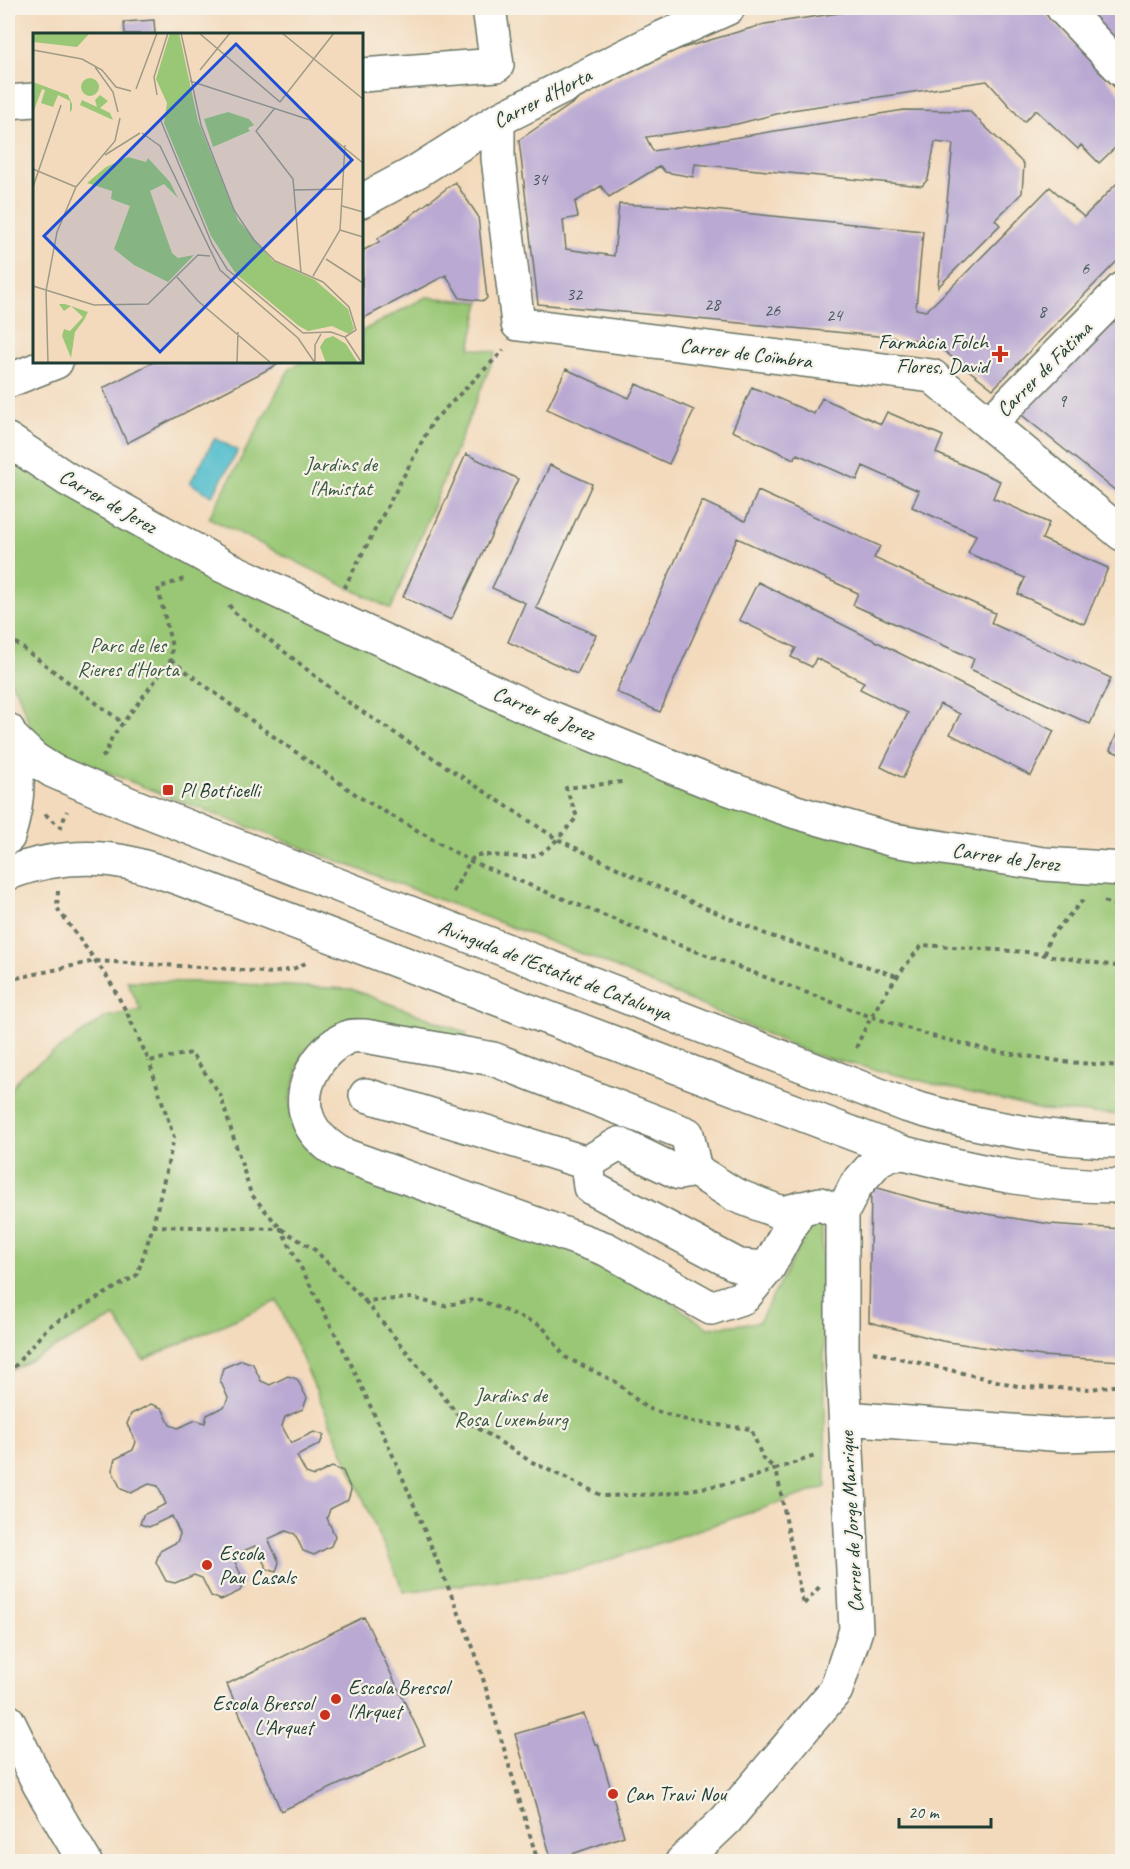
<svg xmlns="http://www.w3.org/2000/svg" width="1130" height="1869" viewBox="0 0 1130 1869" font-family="Caveat,sans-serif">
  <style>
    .green { fill: #99c775; stroke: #5c8254; stroke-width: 1.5 }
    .water { fill: #52becd; stroke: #387e80; stroke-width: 1.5 }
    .building { fill: #b9a9d3 }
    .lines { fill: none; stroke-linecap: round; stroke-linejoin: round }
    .minor-casing { stroke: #697464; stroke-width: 36 }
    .major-casing { stroke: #697464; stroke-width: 36 }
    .path { stroke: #697464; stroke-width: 4; stroke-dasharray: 4.5 4.5; stroke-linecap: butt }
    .minor { stroke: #fff; stroke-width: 33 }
    .major { stroke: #fff; stroke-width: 33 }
    .poi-dot { fill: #c8321e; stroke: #f7f3e8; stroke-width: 2 }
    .labels { text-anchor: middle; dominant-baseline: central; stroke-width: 4.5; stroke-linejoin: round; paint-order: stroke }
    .number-label { font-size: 18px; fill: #46585c }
    .street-label { font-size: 21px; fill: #1f3d34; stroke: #f7f3e8 }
    .poi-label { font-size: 21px; fill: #1f3d34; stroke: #f7f3e8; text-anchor: start }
    .park-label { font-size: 21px; fill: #375941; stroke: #f7f3e8 }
    .inset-road { fill: none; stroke: #9e9b86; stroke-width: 1.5 }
    .view { fill: #1d4ed8; fill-opacity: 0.15; stroke: #1d4ed8; stroke-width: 3 }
    .inset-edge { fill: none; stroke: #1f3d34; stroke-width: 3 }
  </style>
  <rect width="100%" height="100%" fill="#f7f3e8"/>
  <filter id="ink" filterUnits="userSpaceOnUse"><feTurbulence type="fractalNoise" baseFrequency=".0167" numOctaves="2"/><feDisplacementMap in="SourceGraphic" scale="12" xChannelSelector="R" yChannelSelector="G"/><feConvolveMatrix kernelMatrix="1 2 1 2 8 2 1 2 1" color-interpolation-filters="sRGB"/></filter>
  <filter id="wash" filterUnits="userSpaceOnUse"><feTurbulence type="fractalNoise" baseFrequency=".008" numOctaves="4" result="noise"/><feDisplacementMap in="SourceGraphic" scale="24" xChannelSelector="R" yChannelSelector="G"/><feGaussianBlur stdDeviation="1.35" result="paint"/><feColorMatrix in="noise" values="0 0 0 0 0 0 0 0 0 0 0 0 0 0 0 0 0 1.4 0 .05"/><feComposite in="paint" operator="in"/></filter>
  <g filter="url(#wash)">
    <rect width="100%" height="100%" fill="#f3dabc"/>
    <path class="green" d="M426,297l54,5 -10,46 26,4 -105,257 -182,-91 81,-150 12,-6h60v-31z
      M8,452l618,307 496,122v234l-80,-5 -228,-55 -211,-93 -449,-171 -109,-44 -13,-14 -14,-41 -10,-13z
      M127,981l71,1 153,7 116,44 -2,5 -131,-9 -31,23 -13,47 5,32 20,27 300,105 93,65 51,-6 53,-99 10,2 4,262 -247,83 -175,22 -127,-291 -134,59 -28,-43 -107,55v-278l13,-19 85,-58 35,-7z"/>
    <path class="water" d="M215,438l23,13 -26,45 -22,-13z"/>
    <g id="blocks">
      <path class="building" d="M873,8h167l82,87v46l-23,22 -18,-18 -3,4 -42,-39 -12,12 -37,-41 -195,29 -55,14 -91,13 7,14 251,-41 65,1 55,53 -2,29 -27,27 5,5 -62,62 15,-143 -18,-2 -7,37 -6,7 -227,-22 -2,13 -28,-5 -5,-6 -51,31 -8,-11 -26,16 3,15 -15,3 3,29 48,7 5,-52 64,3 240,24 -7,78 10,2 38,-36 86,-88 34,30 38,-39v78l-129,133 -62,-48 -393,-37 -19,-164 63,-43 94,-47 89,-26z
        M1088,8h34v44l-34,-37z
        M154,20l1,14h-30l-1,-12z
        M455,182l23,34 9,82 -3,3 -24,-3 -14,-23 -84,44v-68l17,-9 -1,-4 32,-20 -1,-1z
        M1122,308v188l-104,-84z
        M153,362h129l-155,81 -24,-55z
        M566,369l63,29 7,-14 58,26 -25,54 -122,-55z
        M752,387l62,27 8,-16 59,26 6,-12 56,24 -7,17 64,28 -7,17 56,25 -7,16 66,29 -24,56 -66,-30 7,-16 -57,-25 8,-18 -64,-28 7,-16 -56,-25 -6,14 -60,-26 -3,5 -62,-28z
        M466,454l52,25 -67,141 -48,-23z
        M550,465l42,19 -56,124 60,27 -19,39 -69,-32 17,-39 -33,-15z
        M758,491l122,55 -6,12 121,55 -4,10 120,55 -21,46 -120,-55 4,-10 -121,-54 5,-12 -121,-55 -77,174 -44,-20 86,-191 43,20z
        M758,582l296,149 -23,45 -81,-42 10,-20 -20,-10 -37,74 -22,-11 27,-54 -48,-24 4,-7 -48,-24 -4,9 -21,-10 5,-9 -57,-28z
        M1122,721v34l-12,-5z
        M871,1186l49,14 67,14 63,10 72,5v132l-80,-5 -41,-6 -59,-9 -73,-19z
        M242,1360l11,4 8,17 9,4 18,-9 9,3 10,19 -4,11 -18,8 -3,9 9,17 23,-11 10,3 -4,9 -23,12 9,17 8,3 18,-9 11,4 8,19 -3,10 -18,9 -3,9 8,18 -4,10 -17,9 -11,-4 -8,-17 -9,-3 -18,8 11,23 -3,10 -9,-3 -12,-23 -17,7 -3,9 9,19 -4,10 -19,9 -10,-4 -9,-18 -8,-3 -19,8 -9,-2 -10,-19 4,-11 17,-9 3,-8 -8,-18 -23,11 -9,-3 3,-9 23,-11 -8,-18 -9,-2 -18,9 -10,-4 -9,-19 3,-11 18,-9 3,-8 -9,-18 4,-10 20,-10 11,4 8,17 8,3 18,-8 9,3 2,-8 18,-9 3,-8 -8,-18 3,-12z
        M364,1617l61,128 -144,66 -54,-127z
        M584,1714l11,30h3l26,92 -72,25 -37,-127z"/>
    </g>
  </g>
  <g filter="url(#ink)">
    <use href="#blocks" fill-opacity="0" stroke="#697464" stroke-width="1.5"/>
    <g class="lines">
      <g class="minor-casing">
        <path id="minor" d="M1063,8l59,62
          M362,75l135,-10 -8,-57
          M8,102l26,-2
          M498,120v38l20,166 414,52 190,158
          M362,201l54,-29 82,-52 159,-80 71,-32
          M8,381l48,-19
          M990,423l132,-134
          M8,440l59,39 156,87 319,148 165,67 89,31 97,28 151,24 78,5
          M366,1095l221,68
          M695,1170l-16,3 -60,-29 -32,19 3,24 149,79 29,2
          M800,1208l-32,60 -24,29 -33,11 -105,-59 -265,-95c-15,-9 -29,-21 -34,-38 -10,-29 12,-66 39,-78 5,-3 13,-2 19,-2l128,23 194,75 8,36 40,25 47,18 38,-9 22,9
          M846,1418l218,17 58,-2
          M8,1721l31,63 46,78
          M682,1862l44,-42 110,-130 20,-60 -14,-279v-138l14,-28 22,-25 12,-6 14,-1"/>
      </g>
      <g class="major-casing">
        <path id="major" d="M10,736l24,23 19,12 76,33 776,301c71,21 143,36 217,36
          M8,837c11,-35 13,-72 0,-107
          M8,873c38,-14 81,-19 122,-10 26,6 53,17 78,26l696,264c72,18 144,34 218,33"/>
      </g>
      <path class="path" d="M344,588l89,-167 71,-71
        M229,605l5,7 118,93 205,134 85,41 126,55 129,41
        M8,637l115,86
        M171,660l92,69 98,69 109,63 180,73 219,82 63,20 61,15 73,11 56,4
        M102,757l3,-2 7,-18 59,-77 1,-13 -14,-59 26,-9
        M45,814l15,13
        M60,829l7,-18
        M58,891l-1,17 51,70 19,35 22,48 42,-8 29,41 31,100 30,35 34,21 50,51 48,-3 30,8 34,-7 65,27 23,31 51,25 30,26 47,14 58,7 12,30 13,10 39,-13
        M453,892l17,-31 6,-6c14,-1 49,4 58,1 15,-4 33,-28 43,-39l-11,-29 56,-6
        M1104,901l18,8
        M1045,954l4,-16 35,-39
        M8,980l87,-19 137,8 40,4 21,-4 15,-7
        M856,1048c18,-41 38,-69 66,-103l105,7 95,15
        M153,1226l128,3 72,139 46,101 76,183 63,210
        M365,1301l94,115 71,45 73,35 63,-2 76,-13 34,-12 27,136 19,-21
        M873,1352l149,35 68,2 32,-4
        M8,1374l40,-47 89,-52 16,-49 21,-88 -25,-77"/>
      <use href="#minor" class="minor"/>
      <use href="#major" class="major"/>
    </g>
  </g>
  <g class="poi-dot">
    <path d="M997 345h6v6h6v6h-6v6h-6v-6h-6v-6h6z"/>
    <rect x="162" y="784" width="12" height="12" rx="3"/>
    <circle cx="207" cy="1565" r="6"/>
    <circle cx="336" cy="1699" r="6"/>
    <circle cx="325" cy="1715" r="6"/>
    <circle cx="613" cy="1794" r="6"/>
  </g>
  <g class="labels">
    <g class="number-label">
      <text x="539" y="179">34</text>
      <text x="1085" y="268">6</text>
      <text x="574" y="294">32</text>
      <text x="712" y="304">28</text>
      <text x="772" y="310">26</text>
      <text x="1042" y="311">8</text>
      <text x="834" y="315">24</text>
      <text x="1062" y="401">9</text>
    </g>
    <g class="street-label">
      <text transform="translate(542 98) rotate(-27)">Carrer d'Horta</text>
      <text transform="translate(746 353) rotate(7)">Carrer de Coïmbra</text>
      <text transform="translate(1044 369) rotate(-45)">Carrer de Fàtima</text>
      <text transform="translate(108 501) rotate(30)">Carrer de Jerez</text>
      <text transform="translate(544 713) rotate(23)">Carrer de Jerez</text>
      <text transform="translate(1006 857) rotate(8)">Carrer de Jerez</text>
      <text transform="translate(555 970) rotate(21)">Avinguda de l'Estatut de Catalunya</text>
      <text transform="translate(851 1522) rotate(-93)">Carrer de Jorge Manrique</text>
    </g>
    <g class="poi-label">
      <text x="988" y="342" text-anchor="end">Farmàcia Folch<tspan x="988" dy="24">Flores, David</tspan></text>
      <text x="180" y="790">Pl Botticelli</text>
      <text x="219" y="1553">Escola<tspan x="219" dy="24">Pau Casals</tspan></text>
      <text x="348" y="1687">Escola Bressol<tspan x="348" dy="24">l'Arquet</tspan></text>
      <text x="313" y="1703" text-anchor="end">Escola Bressol<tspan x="313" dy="24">L'Arquet</tspan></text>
      <text x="625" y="1794">Can Travi Nou</text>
    </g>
    <g class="park-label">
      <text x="341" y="464">Jardins de<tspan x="341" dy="24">l'Amistat</tspan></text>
      <text x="128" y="645">Parc de les<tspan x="128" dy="24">Rieres d'Horta</tspan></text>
      <text x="511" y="1395">Jardins de<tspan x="511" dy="24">Rosa Luxemburg</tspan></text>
    </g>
  </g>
  <g transform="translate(33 33)">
    <rect width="330" height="330" fill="#f3dabc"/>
    <path d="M0,0h57l-13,14 -44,-5zM137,0h9l19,88 40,99 35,41 42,19 33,29 6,20 -5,5 -17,-8 -24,5 -9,-5 -63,-52 -25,-38 -47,-113 3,-20 -11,-24zM48 54a9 9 0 1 1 18 0a9 9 0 1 1-18 0ZM0,49l35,13 4,9v5l-2,4v-12l-12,-6 -5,12 -12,-4 4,-13 -3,-1 -9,24zM67,62l8,6 -8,7 10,5 3,7 -33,-15 2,-5 15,7 -2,-7zM195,79l21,7 5,6 -6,3 2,3 -37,16 -9,-28zM95,124l18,5 2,-4 22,24 8,16 -14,-14 -14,7 22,62 6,5 16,-3 -26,27 -34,-17 -20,-16 16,-43 -19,-7 1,-8 -25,-8 19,-16zM26,271h6l23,8 -4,8 -9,12 -4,26 -9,-22 2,-7 6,2 13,-14 -12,-11 -7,5zM300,303l13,8 12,19h-32l-6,-16 5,-8z" fill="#99c775"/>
    <path class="inset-road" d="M148,0l20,92 33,85 20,30 21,21 48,21 26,25 7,23 -11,7M166,0l81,69 54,-69M249,0l81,66M0,17l49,9 20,11 14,17 15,4M62,34l18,25 5,20M167,37l30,-37M157,48l120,39 53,43M103,56l21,-56M124,62l-3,-18 14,-44M242,75l-19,23 37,48 8,94M128,88l51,123 15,25 76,64 28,-1 14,5 17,26M109,100l18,13 60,124 78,68 17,25M72,122l35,-22M0,136l43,18M0,154l28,-82M261,157l49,-1M309,173l21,6M307,197l23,7M293,226l37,24M280,243l27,-46 5,-85M144,244l21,24 73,62M0,253l61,19 54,-1 50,-49 12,1M282,328v-16l6,-11M15,330l-2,-72 11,-59 19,-45 39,-46 5,-23M204,330l1,-31"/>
    <path class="view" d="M203,11l116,116 -192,192 -116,-116z"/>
    <rect width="330" height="330" class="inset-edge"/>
  </g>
  <rect width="1130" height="1869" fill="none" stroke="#f7f3e8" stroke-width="30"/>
  <path d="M899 1818v9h92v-9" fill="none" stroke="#1f3d34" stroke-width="3"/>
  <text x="908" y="1818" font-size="18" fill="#1f3d34" stroke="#f7f3e8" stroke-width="4.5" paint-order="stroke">20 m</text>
</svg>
